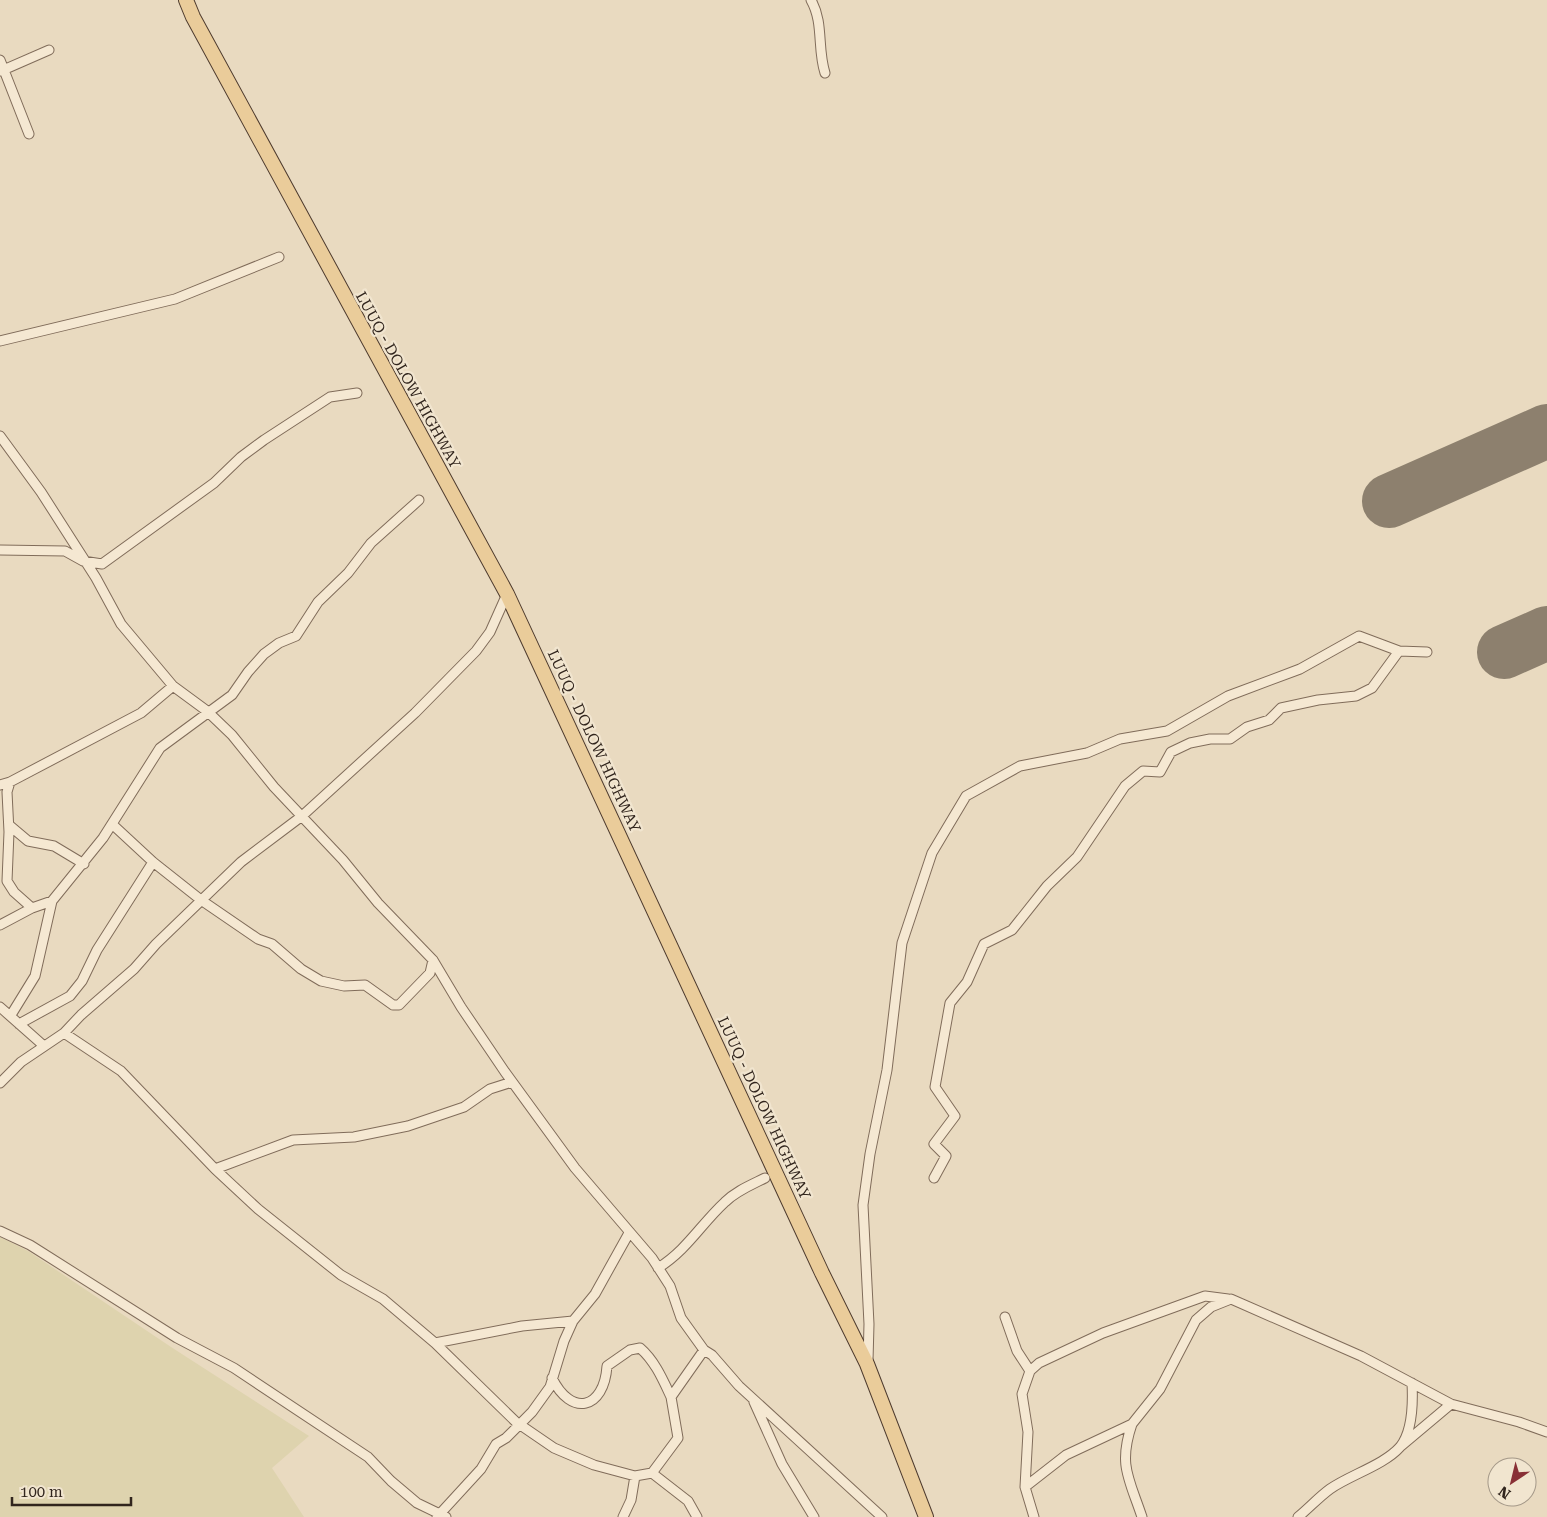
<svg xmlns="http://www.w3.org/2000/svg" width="1547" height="1517" viewBox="0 0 1547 1517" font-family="'Roboto Serif',serif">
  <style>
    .farmland { fill: #ded3ae }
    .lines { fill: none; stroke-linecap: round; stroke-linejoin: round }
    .runway { stroke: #8d806e; stroke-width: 54 }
    .minor-casing { stroke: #806c5a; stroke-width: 11 }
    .primary-casing { stroke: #4e3b2e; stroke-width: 16 }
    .minor { stroke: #f5e8d2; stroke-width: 9 }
    .primary { stroke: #eacc9a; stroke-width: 14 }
    .labels { text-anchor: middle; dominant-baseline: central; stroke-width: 4.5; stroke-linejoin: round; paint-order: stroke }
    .street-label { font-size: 15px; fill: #31251d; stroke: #f1e5cf }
  </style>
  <rect width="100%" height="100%" fill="#e9dac0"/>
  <path class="farmland" d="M0,1237l28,14 143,96 138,89 -37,32 32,49h-304z"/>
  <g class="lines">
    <path class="runway" d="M1389,501l158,-70
      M1504,652l43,-19"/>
    <g class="minor-casing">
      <path id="minor" d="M811,0c13,23 6,48 14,73
        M0,60l29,74
        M1,71l48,-21
        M0,341l175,-42 104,-42
        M0,436l41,56 55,86 25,46 52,62 34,25 25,24 42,52 69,73 35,43 55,57 28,47 44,65 70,96 77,90 18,28 11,32 23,32 8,5 27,31 143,131
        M0,550l65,1 18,10 19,3 112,-81 27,-26 23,-17 66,-43 27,-4
        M10,782l-3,10 2,40 -2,49 7,11 18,16
        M0,785l10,-3 131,-69 32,-27
        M112,824l41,38 48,38 57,39 14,5 29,25 20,12 23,5 21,-1 28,20h6l31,-32 3,-13
        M9,825l19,16 26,5 30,18
        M0,925l32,-17 20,-7
        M0,1007l44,39
        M11,1015l24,-39 17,-75 51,-63 57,-90 72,-53 16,-23 16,-18 15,-11 17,-7 22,-34 30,-29 23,-30 48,-43
        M19,1024l51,-28 12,-15 15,-31 56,-88
        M64,1033l57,38 94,98 43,40 83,66 42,24 52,44 81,79 38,26 40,17 41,11 17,-3 36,28 9,16
        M0,1083l21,-21 43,-29 17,-18 53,-46 22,-25 85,-82 61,-46 113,-103 61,-62 14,-19 17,-38
        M215,1169l78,-29 61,-3 54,-11 56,-19 26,-18 22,-7
        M934,1178l12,-22 -12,-12 21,-28 -20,-29 15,-84 17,-21 17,-38 28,-14 35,-44 30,-29 48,-71 18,-15 17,1 11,-20 19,-9 20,-4h20l17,-12 22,-7 12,-12 37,-8 38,-4 16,-8 27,-37
        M0,1231l30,14 147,93 57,30 134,89 23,24 26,22 29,14
        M658,1268c29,-18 43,-44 67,-66 11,-11 26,-17 40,-24
        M1005,1317l12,34 13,20 -8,23 6,38 -3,55 41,-32 66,-31c-14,41 -3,54 10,93
        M435,1343l87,-17 51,-5 22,-27 34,-61
        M868,1361l1,-37 -6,-119 7,-51 17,-84 15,-127 30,-90 34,-57 54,-30 67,-13 33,-14 47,-8 61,-35 72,-27 59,-33 40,15 28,1
        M1030,1371l9,-8 64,-30 102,-37 23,3
        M552,1378c19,39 52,32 55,-12l23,-16 10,-2c15,13 23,32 31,49
        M754,1402l28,62 32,53
        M1132,1424l28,-35 36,-69 15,-13 20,-8 130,57 90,48
        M1401,1446l50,-42 68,18 28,10
        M652,1473l26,-35 -7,-41 33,-47
        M1025,1487l9,30
        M437,1517l44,-48 15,-25 10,-6 26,-26 18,-25 14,-46 9,-20
        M623,1517l8,-17 4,-24
        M1298,1517c11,-9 21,-20 32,-28 20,-14 54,-24 70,-42 13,-16 13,-45 12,-64"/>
    </g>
    <g class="primary-casing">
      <path id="primary" d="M186,0l7,17 314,577 315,679 45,91 59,153"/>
    </g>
    <use href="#minor" class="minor"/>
    <use href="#primary" class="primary"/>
  </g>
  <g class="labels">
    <g class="street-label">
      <text transform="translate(408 380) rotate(61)">LUUQ - DOLOW HIGHWAY</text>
      <text transform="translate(594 741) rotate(65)">LUUQ - DOLOW HIGHWAY</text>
      <text transform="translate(764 1108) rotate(65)">LUUQ - DOLOW HIGHWAY</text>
    </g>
  </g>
  <g transform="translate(1512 1482) rotate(215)"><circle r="24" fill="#f1e5cf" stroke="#a49888"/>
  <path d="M0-4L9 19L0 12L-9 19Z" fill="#893036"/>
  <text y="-8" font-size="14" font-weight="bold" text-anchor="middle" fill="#31251d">N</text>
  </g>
  <path d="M12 1497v8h119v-8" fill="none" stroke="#31251d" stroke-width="2.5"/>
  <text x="20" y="1497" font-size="15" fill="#31251d" stroke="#f1e5cf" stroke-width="4" paint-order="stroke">100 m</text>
</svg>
